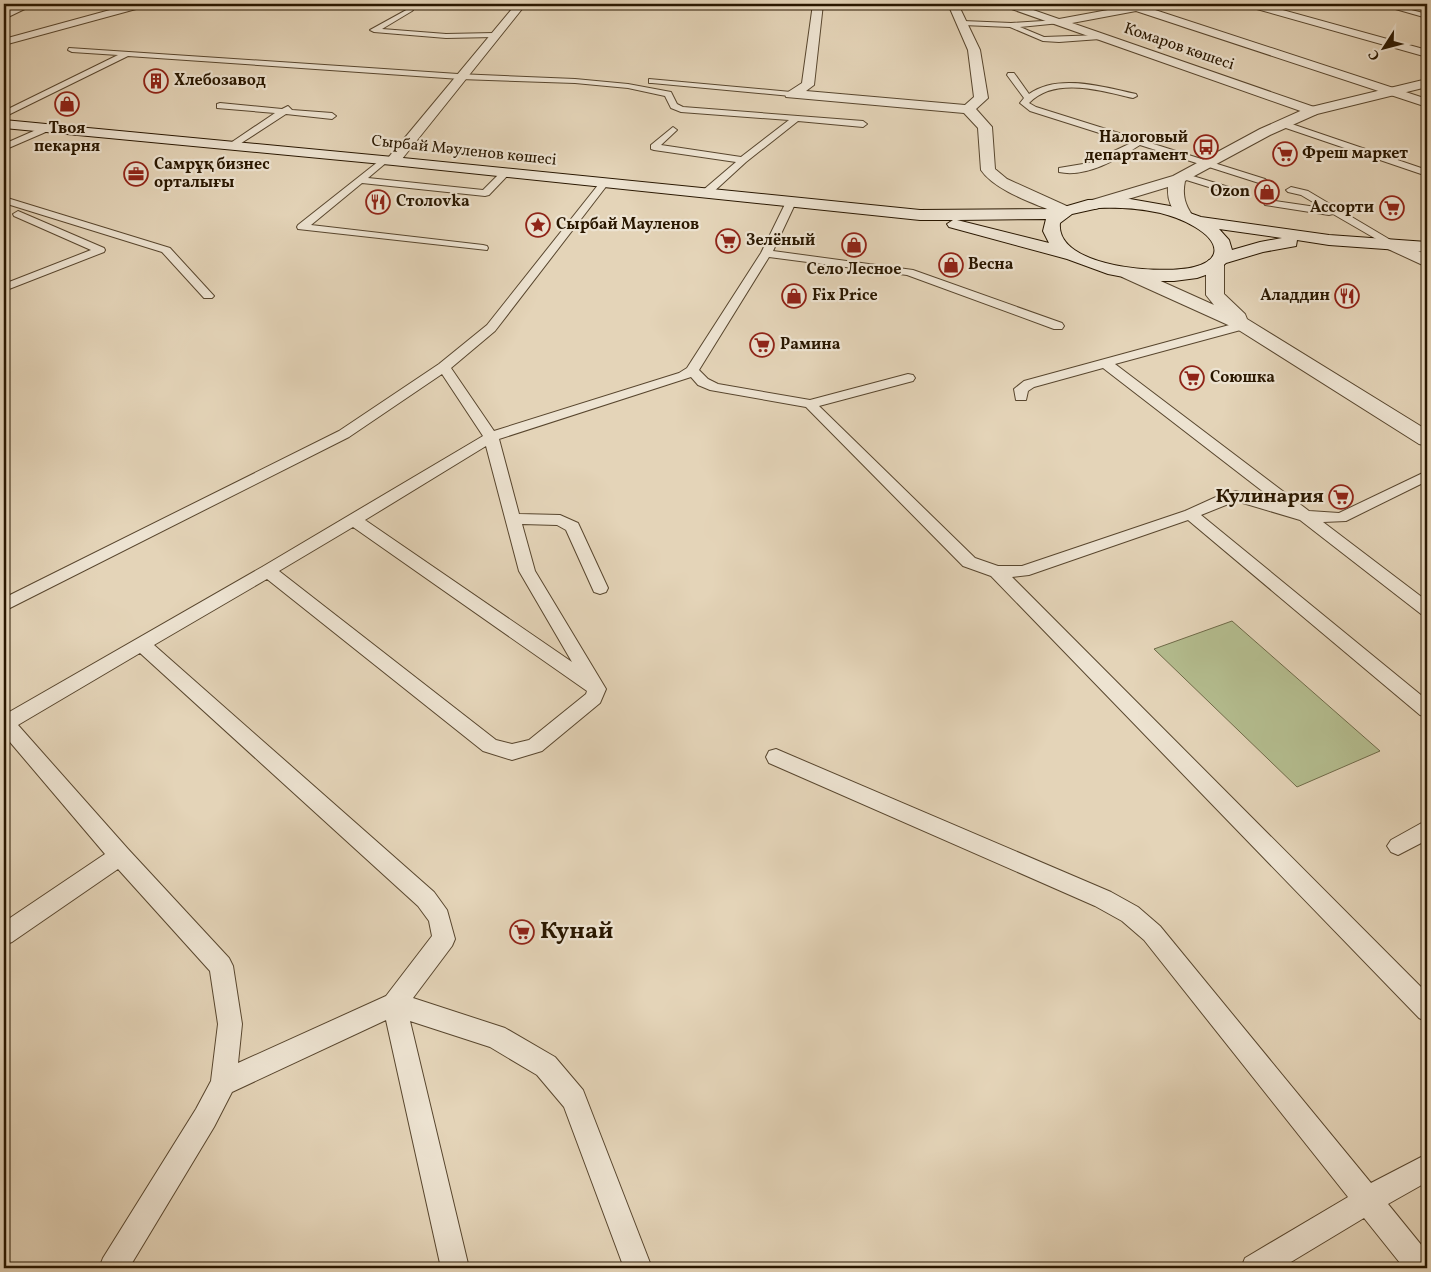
<svg xmlns="http://www.w3.org/2000/svg" width="1431" height="1272" viewBox="0 0 1431 1272" font-family="Vollkorn,serif">
  <style>
    .green { fill: #b4bd8f; stroke: #6e6a48 }
    .lines { fill: none; stroke-linecap: round; stroke-linejoin: round }
    .service-casing { stroke: #58462e; stroke-width: 2 }
    .minor-casing { stroke: #58462e; stroke-width: 2 }
    .tertiary-casing { stroke: #58462e; stroke-width: 2 }
    .secondary-casing { stroke: #291700; stroke-width: 2 }
    .service { fill: #ede3d1; fill-rule: evenodd }
    .minor { fill: #ede3d1; fill-rule: evenodd }
    .tertiary { fill: #ede3d1; fill-rule: evenodd }
    .secondary { fill: #ede3d1; fill-rule: evenodd }
    .labels { text-anchor: middle; dominant-baseline: central; stroke-width: 4.5; stroke-linejoin: round; paint-order: stroke }
    .far-street-label { font-size: 16px; fill: #291700; stroke: #ede3d1 }
    .far-poi-label { font-size: 16px; font-weight: bold; fill: #291700; stroke: #ede3d1; text-anchor: start }
    .poi-label { font-size: 20px; font-weight: bold; fill: #291700; stroke: #ede3d1; text-anchor: end }
    .near-poi-label { font-size: 24px; font-weight: bold; fill: #291700; stroke: #ede3d1; text-anchor: start }
  </style>
  <rect width="100%" height="100%" fill="#e4d4b8"/>
  <filter id="stains"><feTurbulence type="fractalNoise" baseFrequency=".004" numOctaves="4"/><feColorMatrix values="0 0 0 0 .2 0 0 0 0 .09 0 0 0 0 .02 0 0 0 .5 -.17"/></filter>
  <radialGradient id="worn" r=".72"><stop offset=".6" stop-color="#630" stop-opacity="0"/><stop offset="1" stop-color="#630" stop-opacity=".3"/></radialGradient>
  <path class="green" d="M1232,621l148,130 -83,36 -143,-138z"/>
  <g class="lines">
    <g class="service-casing">
      <path id="service" d="M219,4h8l-8,4h-4v-2z
        M1378,4h10l39,10v4z
        M4,7l16,3 -3,2 -13,-1z
        M410,8l3,2 -1,1 -30,18 64,5 48,-1 4,2 -4,2 -48,1 -72,-6 -4,-2z
        M1058,20l3,2 -1,1 -40,4 24,10 56,-2 4,2 -4,2 -41,3 -16,-1 -33,-14 -47,-2 -3,-2 3,-2 48,2z
        M69,48l389,26 117,5 53,5 43,8 6,12 6,3 180,14 4,3 -4,3 -65,-6 -52,41 -36,33 -4,1 -5,-3 1,-2 34,-29 -82,-12 -3,-1v-4l22,-18 4,3 -16,15 80,12 48,-37 -108,-8 -10,-4 -6,-12 -37,-8 -53,-5 -115,-4 -332,-23 -124,61v-6l114,-56 -46,-3 -4,-2z
        M1008,73h6l15,21c29,-21 75,-7 107,0l1,2 -4,2c-31,-7 -78,-22 -104,5l7,4 229,72 2,2 -5,3 -3,-1 -119,-38c-22,14 -54,33 -81,27v-4l30,-5 42,-20 -101,-32 -10,-8 4,-5 -17,-23z
        M649,79l142,13 4,2 -4,2 -139,-13h-3z
        M220,103l62,6 6,-3 4,4 40,3 4,3 -4,3 -46,-5 -54,35 -3,-1v-4l46,-31 -58,-5v-4z
        M1283,121l144,49v6l-147,-50 -1,-2z
        M45,126l4,3 -1,2 -44,19v-6z
        M384,157l3,1v4l-19,16 115,12 20,-20 3,-1 5,3 -22,23 -4,1 -123,-13 -51,42 172,20 4,1 1,2 -1,2 -189,-21 -1,-2 1,-2z
        M1183,173l62,19 1,2 -5,3 -61,-19 -2,-2z
        M605,179l3,1v4l-113,147 -44,37 43,63 185,-58 8,-5 74,-115 25,-51 5,-3 5,3 -23,49 140,19 149,53 2,3 -2,3h-8l-147,-54 -138,-18 -70,113 9,9 10,5 92,16 98,-26 5,1 2,3 -2,3 -94,25 156,152 23,8h24l163,-55 31,-14 20,-6 43,13 -176,-136 -69,19 -6,4 -2,9h-10l-2,-11 10,-8 220,-60 6,4 -2,3 -133,36 194,147 30,2 88,-42v10l-81,40 -23,1 104,79v15l-6,-2 -121,-94 -64,-19 -35,14 226,185v17l-7,-2 -232,-195 -159,55 -17,2 415,416v29l-8,-4 -428,-442 -28,-10 -157,-159 -96,-17 -12,-5 -7,-8 -192,62 20,75 41,1 18,8 30,65 -2,4 -6,2 -6,-2 -28,-62 -9,-5 -35,-1 13,47 71,118 -6,14 -58,48 -30,9 -29,-9 -216,-172 -113,66 280,247 13,18 8,29 -3,7 -39,52 92,30 50,29 28,33 69,178h-28l-60,-161 -27,-32 -47,-28 -80,-26 59,247h-28l-55,-248 -154,72 -18,35 -85,141h-30l4,-10 93,-149 15,-28 7,-57 -8,-53 -92,-102 -106,73 -8,3v-23l101,-68 -101,-119v-20l258,-148 221,-131 -41,-62 -93,63 -345,174v-13l335,-167 100,-67 48,-39 115,-145zM486,446l33,125 53,91 -207,-142zM353,527l234,164 -1,3 -57,46 -17,4 -16,-4 -217,-169zM140,653l278,253 11,15 3,15 -46,60 -148,67 4,-39 -9,-58 -4,-8 -101,-109 -110,-124z
        M1291,187l17,4 91,54 -1,2h-8l-57,-33 -4,1 -64,-10 -1,-2 5,-3 54,8 -22,-13 -13,-3 -2,-2z
        M4,197l166,51 44,48 -2,2h-8l-42,-46 -158,-49z
        M18,211l86,37 1,2 -1,2 -100,39v-7l87,-34 -77,-34 -1,-2z
        M776,749l335,143 27,15 22,19 211,257 56,-29v28l-39,22 39,48v16h-23l-40,-50 -83,50h-40l4,-10 103,-61 -204,-257 -22,-19 -27,-15 -326,-143 -3,-6 3,-6z
        M1427,820v20l-29,15 -7,-3 -4,-6 4,-6z"/>
    </g>
    <g class="minor-casing">
      <path id="minor" d="M22,4h13l-31,15v-7z
        M132,4h16l-1,2 -143,39v-6z
        M813,4h10l-9,81 -8,6 159,14 9,-8 -6,-47 -20,-46h10l22,46 8,48 -12,11 16,18 3,42 12,10 64,29 2,3 -2,3h-12c-23,-10 -64,-23 -78,-44l-3,-42 -14,-15 -178,-16 -1,-3 17,-11z
        M1002,4h14l43,15 65,-12 -3,-3h28v4l278,91v8l-291,-96 -64,12 245,85 2,3 -2,3 -5,1 -309,-109z
        M1245,4h16l166,46v7l-181,-51z
        M1394,240l33,15v12l-39,-18 -2,-4 2,-4z
        M1215,259l6,1 3,4v30l21,20 2,5 180,111v16l-8,-2 -182,-115 -115,-52 -3,-4 3,-4 6,-1 6,1 80,36 -8,-10v-31l3,-4z"/>
    </g>
    <g class="tertiary-casing">
      <path id="tertiary" d="M516,4h10l-128,160h-10l-2,-3 2,-3z
        M1427,79v8l-110,27 -47,21 -85,46c-3,14 0,24 8,35l-2,3h-12c-7,-10 -12,-19 -11,-32l-73,22 -6,-2 -2,-3 2,-3 84,-25 87,-47 47,-21z"/>
    </g>
    <g class="secondary-casing">
      <path id="secondary" d="M4,120l389,37 527,53 137,-1 31,-9 42,-1 40,7 31,11 128,18 98,7v10l-98,-7 -32,-5 -1,6 -33,6 -37,11 -9,8 -20,7 -23,3h-30l-36,-7 -41,-15 -118,-32 -2,-3 6,-4h-33l-527,-55 -389,-37zM1099,208c32,-1 68,2 96,19 22,13 30,32 -1,40 -30,8 -139,1 -134,-44l12,-9zM1046,219l-3,12 6,12 -92,-23zM1219,229l63,9 -22,4 -28,8 -3,-10z"/>
    </g>
    <use href="#service" class="service"/>
    <use href="#minor" class="minor"/>
    <use href="#tertiary" class="tertiary"/>
    <use href="#secondary" class="secondary"/>
  </g>
  <defs>
    <g id="building-ring" transform="scale(1.25)"><circle r="9.5" fill="#ede3d1" stroke="#8f2418" stroke-width="1.5"/><path d="M-4-6H4V6H1V3H-1V6H-4ZM-2.5-4.3h1.7v1.8h-1.7ZM.8-4.3h1.7v1.8H.8ZM-2.5-1h1.7V.8h-1.7ZM.8-1h1.7V.8H.8Z" fill="#8f2418"/></g>
    <g id="shop-ring" transform="scale(1.25)"><circle r="9.5" fill="#ede3d1" stroke="#8f2418" stroke-width="1.5"/><path d="M-5-2.5h2.3a2.7 3.5 0 0 1 5.4 0H5L5.5 6h-11ZM-1.5-2.5h3a1.5 2.3 0 0 0-3 0Z" fill="#8f2418"/></g>
    <g id="bus-ring" transform="scale(1.25)"><circle r="9.5" fill="#ede3d1" stroke="#8f2418" stroke-width="1.5"/><path d="M-5-6H5V4H4V6H2V4H-2V6H-4V4H-5ZM-3.5-4V0h7V-4ZM-3.5 1.2v1.5H-2V1.2ZM2 1.2v1.5H3.5V1.2Z" fill="#8f2418"/></g>
    <g id="supermarket-ring" transform="scale(1.25)"><circle r="9.5" fill="#ede3d1" stroke="#8f2418" stroke-width="1.5"/><path d="M-6-5.5h2.5l.6 2H6L4.5 2H-2.5L-4.4-4H-6ZM-1.5 3.2a1.3 1.3 0 1 0 .1 0ZM3 3.2a1.3 1.3 0 1 0 .1 0Z" fill="#8f2418"/></g>
    <g id="office-ring" transform="scale(1.25)"><circle r="9.5" fill="#ede3d1" stroke="#8f2418" stroke-width="1.5"/><path d="M-6-3h4V-5.5h4V-3h4V5H-6ZM-1-4.5V-3h2v-1.5ZM-6 0V1H6V0Z" fill="#8f2418"/></g>
    <g id="restaurant-ring" transform="scale(1.25)"><circle r="9.5" fill="#ede3d1" stroke="#8f2418" stroke-width="1.5"/><path d="M-5-6h1v4h1v-4h1v4h1v-4h1v5L-1.5 .5V6h-2V.5L-5-1ZM5-6V6H3V1.5H1.5Q1.5-4 5-6Z" fill="#8f2418"/></g>
    <g id="sight-ring" transform="scale(1.25)"><circle r="9.5" fill="#ede3d1" stroke="#8f2418" stroke-width="1.5"/><path d="M0-6L1.8-2.2L6-1.7L2.9 1.2L3.7 5.4L0 3.3L-3.7 5.4L-2.9 1.2L-6-1.7L-1.8-2.2Z" fill="#8f2418"/></g>
  </defs>
  <g fill-rule="evenodd">
    <use href="#building-ring" x="156" y="81"/>
    <use href="#shop-ring" x="67" y="104"/>
    <use href="#bus-ring" x="1206" y="147"/>
    <use href="#supermarket-ring" x="1285" y="154"/>
    <use href="#office-ring" x="136" y="174"/>
    <use href="#shop-ring" x="1267" y="192"/>
    <use href="#restaurant-ring" x="378" y="202"/>
    <use href="#supermarket-ring" x="1392" y="208"/>
    <use href="#sight-ring" x="538" y="225"/>
    <use href="#supermarket-ring" x="728" y="241"/>
    <use href="#shop-ring" x="854" y="245"/>
    <use href="#shop-ring" x="951" y="265"/>
    <use href="#shop-ring" x="794" y="296"/>
    <use href="#restaurant-ring" x="1347" y="296"/>
    <use href="#supermarket-ring" x="762" y="345"/>
    <use href="#supermarket-ring" x="1192" y="378"/>
    <use href="#supermarket-ring" x="1341" y="497"/>
    <use href="#supermarket-ring" x="522" y="932"/>
  </g>
  <g class="labels">
    <g class="far-street-label">
      <text transform="translate(1179 47) rotate(19)">Комаров көшесі</text>
      <text transform="translate(464 151) rotate(6)">Сырбай Мәуленов көшесі</text>
    </g>
    <g class="far-poi-label">
      <text x="174" y="81">Хлебозавод</text>
      <text x="67" y="129" text-anchor="middle">Твоя<tspan x="67" dy="18">пекарня</tspan></text>
      <text x="1188" y="138" text-anchor="end">Налоговый<tspan x="1188" dy="18">департамент</tspan></text>
      <text x="1302" y="154">Фреш маркет</text>
      <text x="154" y="165">Самрұқ бизнес<tspan x="154" dy="18">орталығы</tspan></text>
      <text x="1250" y="192" text-anchor="end">Ozon</text>
      <text x="396" y="202">Столоvka</text>
      <text x="1374" y="208" text-anchor="end">Ассорти</text>
      <text x="556" y="225">Сырбай Мауленов</text>
      <text x="746" y="241">Зелёный</text>
      <text x="968" y="265">Весна</text>
      <text x="854" y="270" text-anchor="middle">Село Лесное</text>
      <text x="812" y="296">Fix Price</text>
      <text x="1330" y="296" text-anchor="end">Аладдин</text>
      <text x="780" y="345">Рамина</text>
      <text x="1210" y="378">Союшка</text>
    </g>
    <g class="poi-label">
      <text x="1324" y="497">Кулинария</text>
    </g>
    <g class="near-poi-label">
      <text x="540" y="932">Кунай</text>
    </g>
  </g>
  <rect width="1431" height="1272" fill="none" stroke="#e4d4b8" stroke-width="20"/>
  <rect x="5" y="5" width="1421" height="1262" fill="none" stroke="#291700" stroke-width="2.5"/>
  <rect x="10" y="10" width="1411" height="1252" fill="none" stroke="#291700"/>
  <g transform="translate(1384 48) rotate(234)" stroke="#ede3d1" stroke-width="4" paint-order="stroke">
  <path d="M0-4L9 19L0 12L-9 19Z" fill="#291700"/>
  <text y="-8" font-size="14" font-weight="bold" text-anchor="middle" fill="#291700">С</text>
  </g>
  <rect width="100%" height="100%" filter="url(#stains)"/>
  <rect width="100%" height="100%" fill="url(#worn)"/>
</svg>
